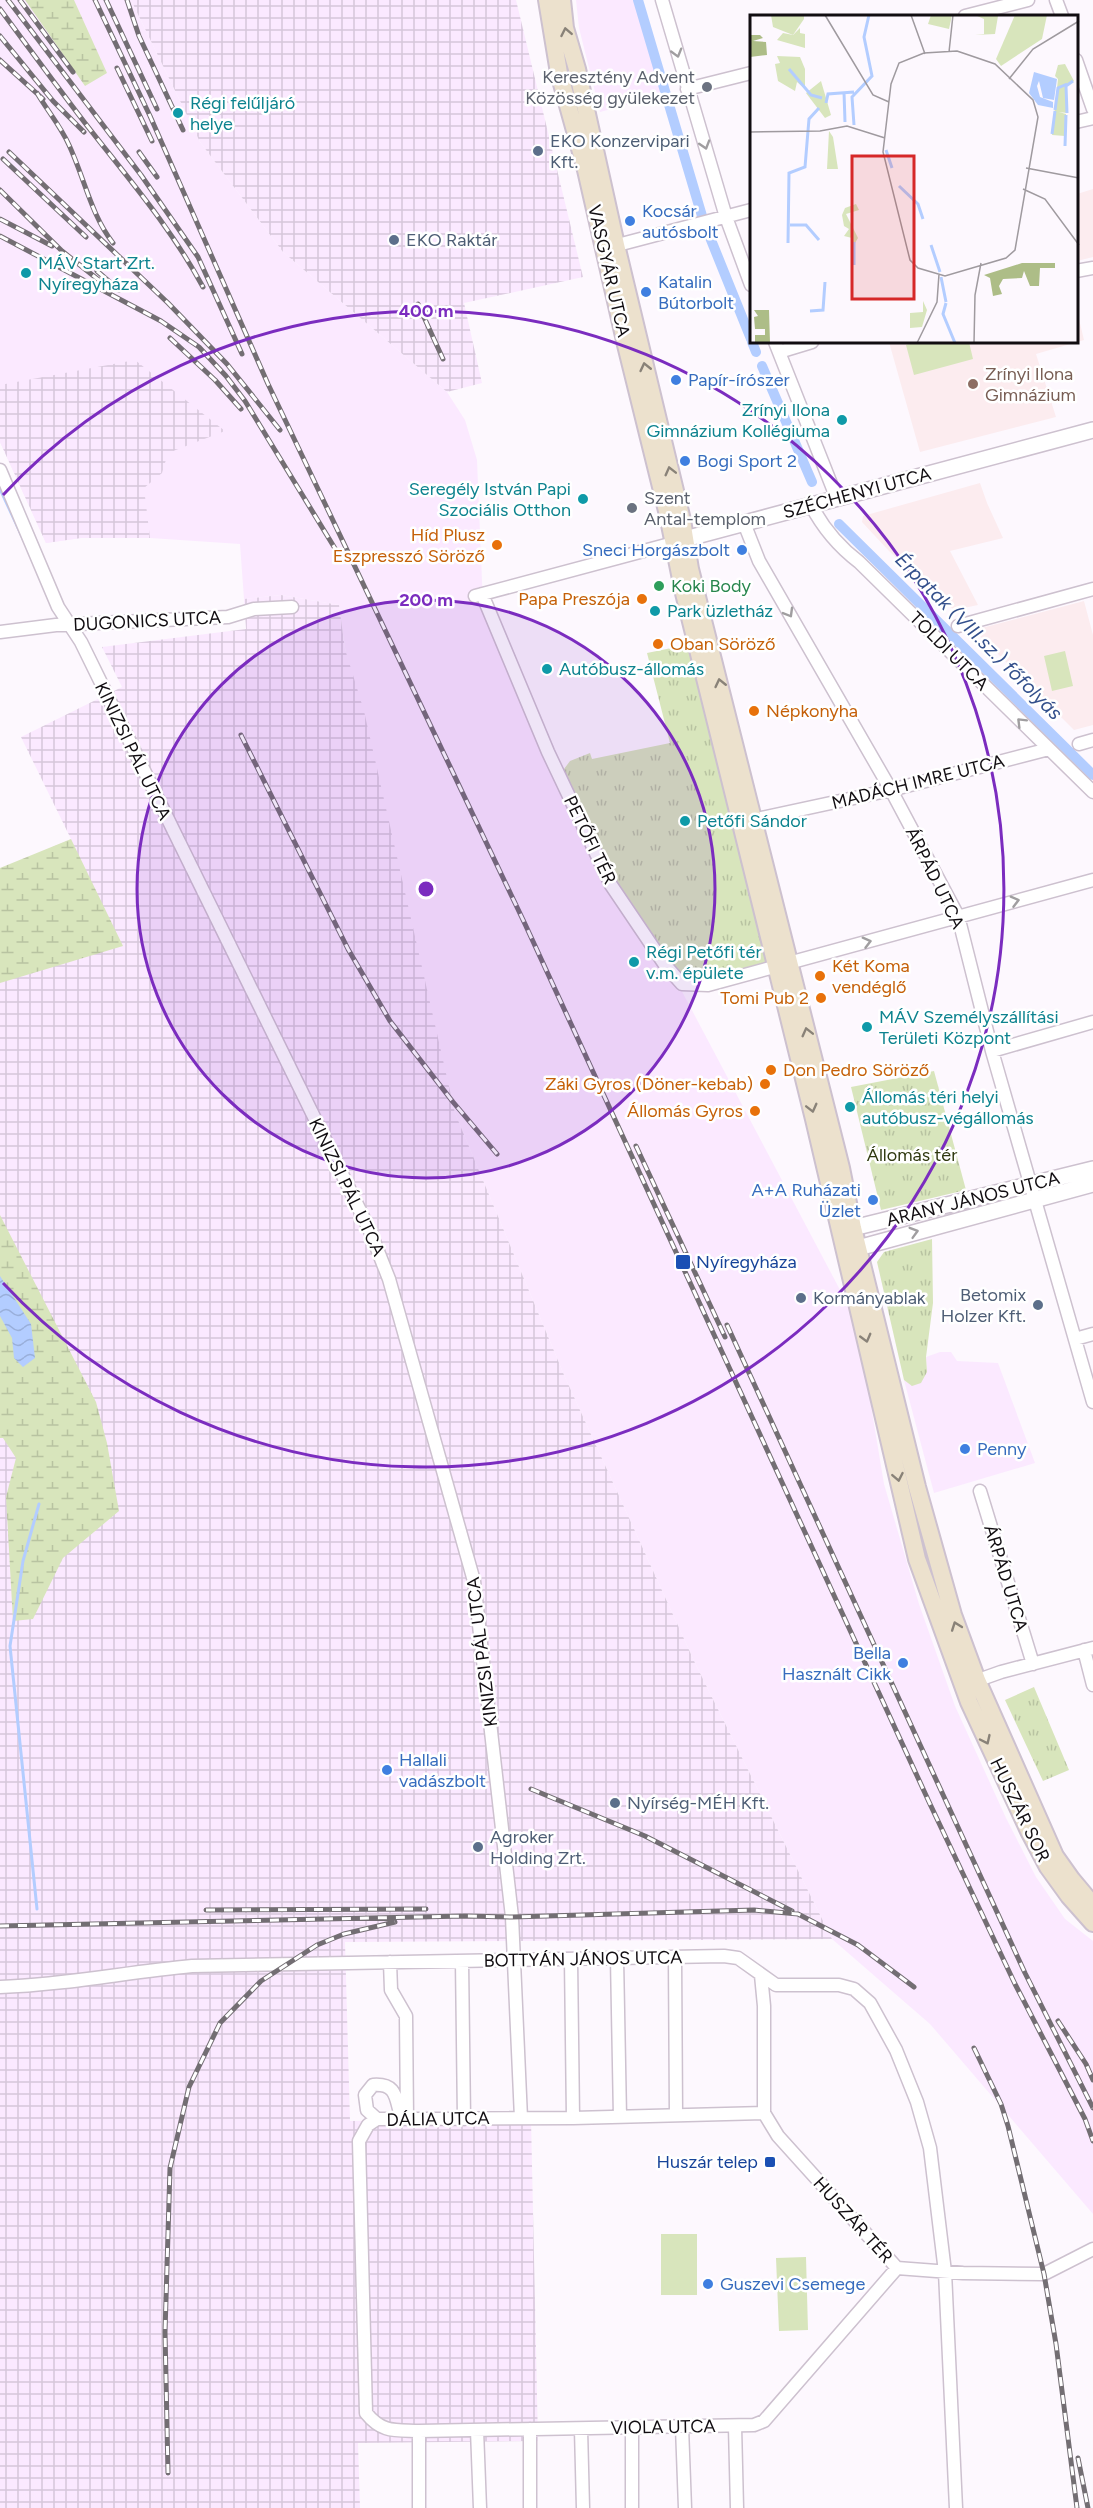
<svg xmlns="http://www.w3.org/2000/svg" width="1093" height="2508" viewBox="0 0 1093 2508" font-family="Figtree,sans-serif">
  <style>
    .built { fill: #fbe9ff }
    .industrial { fill: url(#industrial-grid) }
    .education { fill: #fcecef }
    .grass { fill: url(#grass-tufts) }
    .wetland { fill: url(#wetland-marsh) }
    .garden { fill: #d8e5bc }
    .water { fill: url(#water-waves) }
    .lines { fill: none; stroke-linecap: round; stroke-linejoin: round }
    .stream { stroke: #b3cdff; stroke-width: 3 }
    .canal { stroke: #b3cdff; stroke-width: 10 }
    .minor-casing { stroke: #cdc1cf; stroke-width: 15 }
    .tertiary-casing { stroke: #cdc1cf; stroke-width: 18 }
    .secondary-casing { stroke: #cdc1cf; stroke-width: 20 }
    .minor { stroke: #fff; stroke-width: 12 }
    .tertiary { stroke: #fff; stroke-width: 15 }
    .secondary { stroke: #ece1cd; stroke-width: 16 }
    .rail-casing { stroke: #736e73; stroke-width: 5 }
    .rail { stroke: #fff; stroke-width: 3; stroke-dasharray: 9; stroke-linecap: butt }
    .oneway { stroke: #898278 }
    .oneway2 { stroke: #a09ea0 }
    .ring { fill: none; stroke: #7b2cbf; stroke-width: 3 }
    .worship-dot { fill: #6b7280; stroke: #fff; stroke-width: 2 }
    .culture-dot { fill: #0f9aa8; stroke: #fff; stroke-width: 2 }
    .service-dot { fill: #5c6f8a; stroke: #fff; stroke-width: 2 }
    .shop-dot { fill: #3f7fe0; stroke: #fff; stroke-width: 2 }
    .education-dot { fill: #8d6e63; stroke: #fff; stroke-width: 2 }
    .food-dot { fill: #e8710a; stroke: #fff; stroke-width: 2 }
    .leisure-dot { fill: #2e9e5b; stroke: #fff; stroke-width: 2 }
    .transit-dot { fill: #1a4fb4; stroke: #fff; stroke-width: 2 }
    .labels { text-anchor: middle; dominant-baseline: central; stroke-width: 5; stroke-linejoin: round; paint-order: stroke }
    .worship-label { font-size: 18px; fill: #5b616d; stroke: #fff; text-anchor: end }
    .culture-label { font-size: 18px; fill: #0d838f; stroke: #fff; text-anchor: start }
    .service-label { font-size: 18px; fill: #4e5e75; stroke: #fff; text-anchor: start }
    .shop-label { font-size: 18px; fill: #366cbe; stroke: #fff; text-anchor: start }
    .street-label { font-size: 18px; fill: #110d11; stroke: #fff }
    .education-label { font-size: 18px; fill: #785e54; stroke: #fff; text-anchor: start }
    .food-label { font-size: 18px; fill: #c56008; stroke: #fff; text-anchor: end }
    .leisure-label { font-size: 18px; fill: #27864d; stroke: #fff; text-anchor: start }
    .park-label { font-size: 18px; fill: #2f3910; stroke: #fff }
    .transit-label { font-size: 18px; fill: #164399; stroke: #fff; text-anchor: start }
    .water-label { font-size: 20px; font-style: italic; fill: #34508c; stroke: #fff }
    .inset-river { fill: none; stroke: #b3cdff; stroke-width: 3 }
    .inset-road { fill: none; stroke: #9f9a9f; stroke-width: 1.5 }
    .view { fill: #d62828; fill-opacity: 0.15; stroke: #d62828; stroke-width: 3 }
    .inset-edge { fill: none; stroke: #110d11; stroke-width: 3 }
    .centre { fill: #7b2cbf; stroke: #fff; stroke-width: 3 }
    .ring-label { font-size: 18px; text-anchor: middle; font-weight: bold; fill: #7b2cbf; stroke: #fff; stroke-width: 5; stroke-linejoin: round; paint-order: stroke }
  </style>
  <defs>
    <pattern id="industrial-grid" width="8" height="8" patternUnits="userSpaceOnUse" patternTransform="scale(1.5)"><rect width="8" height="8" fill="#fbe9ff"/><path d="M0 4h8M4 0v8" fill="none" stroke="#d6c7da"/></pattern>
    <pattern id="grass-tufts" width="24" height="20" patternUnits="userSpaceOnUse" patternTransform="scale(1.5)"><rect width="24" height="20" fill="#d8e5bc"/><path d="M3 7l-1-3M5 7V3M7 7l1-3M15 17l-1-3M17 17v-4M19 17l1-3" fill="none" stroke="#b8c3a1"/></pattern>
    <pattern id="wetland-marsh" width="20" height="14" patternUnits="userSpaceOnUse" patternTransform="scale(1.5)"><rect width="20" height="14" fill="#d8e5bc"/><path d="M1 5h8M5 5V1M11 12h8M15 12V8" fill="none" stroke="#b8c3a1"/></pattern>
    <pattern id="water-waves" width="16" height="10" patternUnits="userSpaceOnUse" patternTransform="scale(1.5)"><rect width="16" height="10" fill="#b3cdff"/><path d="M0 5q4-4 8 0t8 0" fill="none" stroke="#99afda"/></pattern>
  </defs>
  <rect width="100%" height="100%" fill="#fdf8fe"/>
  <path class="built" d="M0,0h131l69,142 83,110 164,140 18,28 12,40 6,145 73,168 121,209 180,340 27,162 35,120 36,102 51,112 30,59 29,42 28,22v273l-163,-190 -98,-85 -137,-276 -131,-288 -109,-262 -110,-465 -6,-43 -58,-10 -37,4 -4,-55 -90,-6h-69l-35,5 -46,-101z
    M576,0h60l29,95 -65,17 -21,-84z
    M940,1352h11l6,9 41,2 37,100 -101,30 -30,-113 8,5 15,-13 -1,-15z"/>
  <path class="industrial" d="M131,0h385l67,277 -119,26 18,80 -35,9 -164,-140 -83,-110z
    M135,360l90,71 -57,22 -6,20 -18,15 6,50h-69l-35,5 -46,-101v-57z
    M281,595l58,10 6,44 19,62 91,402 109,262 131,288 137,276 -487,3 5,179 181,-2 7,322 -180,2 2,65h-360v-1638l71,-31 -50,-102 101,-50 -20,-40 144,-18 -2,-30z"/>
  <path class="education" d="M1093,189v68l-16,4v-67z
    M1077,311l7,29 -48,14 20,63 -136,35 -31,-110h187z
    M980,483l7,20 16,35 -53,13 28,54 -24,5 -65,-59 -27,-29 1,-6z
    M1084,601l9,34v90l-19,5 -100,-100z"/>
  <path class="grass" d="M691,644l78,322 -62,18 -24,-2 -69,-97 -53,-112 9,-12 20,-8 2,6 78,-16 -23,-90z
    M934,1071l32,119 -85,20 -30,-123z
    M932,1239l1,64 -7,54 1,15 -6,11 -9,3 -8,-6 -27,-118 7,-10z
    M1034,1687l35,83 -26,11 -38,-81z"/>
  <path class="wetland" d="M25,0h49l33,73 -22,13z
    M71,839l52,107 -123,37v-115z
    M0,1215l96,187 11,41 12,68 -56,47 -30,61 -20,2 -7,-124 10,-39 -13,-20h-3z"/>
  <path class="garden" d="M919,342h50l4,17 -59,16 -8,-30z
    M1065,651l8,35 -21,5 -8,-35z
    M661,2234h36v61h-36z
    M806,2257l2,73 -29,1 -3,-73z"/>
  <path class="water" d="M0,1276l31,48 4,34 -12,9 -9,-9 -2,-20 -12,-22z"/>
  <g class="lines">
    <path class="stream" d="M0,489l26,56
      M37,1909l-27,-263 13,-85 16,-57"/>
    <path class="canal" d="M638,0l64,216
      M707,230l44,109
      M752,342l4,10
      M762,366l50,116
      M839,524l254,251"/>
    <g class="minor-casing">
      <path id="minor" d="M662,0l64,217 25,68
        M1056,0l6,16
        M965,16l63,-16
        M1076,60l17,49
        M687,89l64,-16
        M1076,122l17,-4
        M610,247l141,-37
        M1076,271l17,-3
        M775,342l62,157
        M779,352l33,-10
        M0,470l58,137 23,35 289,589 19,48 85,302 38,336 9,201
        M811,505c12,23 27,41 48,57l234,230
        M744,523l15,38 132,229 67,126 34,135 101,351
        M482,594l66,158 63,133 54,80 17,19 26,1 385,-105
        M475,596l206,-55
        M958,626l135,-37
        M0,632l56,-7 172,-8 26,-8 38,-2
        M1079,744l14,-4
        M752,820l139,-30 158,-41
        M992,1051l101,-29
        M1075,1339l18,-5
        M980,1491l53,173
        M1084,1650l9,35
        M970,1683l31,-11 92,-24
        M675,1957l1,158
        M617,1958l3,159
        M571,1959l2,159
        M462,1961l2,158
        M390,1962l1,28 15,26 1,103
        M761,1975l3,31v107l14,23 119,132 66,5 81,1 49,-25
        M0,1987c65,-2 127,-15 192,-21l532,-10 14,2 38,27h63l15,4 16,14 26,47 21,52 13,46 15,124 11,236
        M764,2113l-191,5 -196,1 -9,6 -9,16 7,272c16,20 29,17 53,18l335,-6 10,-4 133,-153
        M377,2119l-10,-9 -2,-15 8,-10c26,-2 22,16 29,34
        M735,2426l2,82
        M682,2427l3,81
        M530,2429v79
        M581,2429l2,79
        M477,2430l3,78
        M419,2508v-77
        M632,2508v-80"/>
    </g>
    <g class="tertiary-casing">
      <path id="tertiary" d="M685,539l408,-109
        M853,1228l240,-59
        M848,1244l10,4 235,-64"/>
    </g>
    <g class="secondary-casing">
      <path id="secondary" d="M547,0l12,73 27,97 40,175 42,170 15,74 131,530 103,440 52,143 60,129 19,36 21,29 24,27
        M562,0l3,28 12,41 39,176 66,275 8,49 151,599 12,60 64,259 36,128 24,65 78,176 17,24 21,25"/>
    </g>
    <use href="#minor" class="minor"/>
    <use href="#tertiary" class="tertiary"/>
    <use href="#secondary" class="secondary"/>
    <g class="rail-casing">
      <path id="rail" d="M8,0l133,175 57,82 44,97
        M20,0l53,72
        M95,0l55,116 118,268 257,540 405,880 85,180 70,135 8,22
        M106,0l51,109
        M127,0l12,36 44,94
        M0,9c28,38 56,76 85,114 42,54 85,103 118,164
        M0,36l53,65 31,31
        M0,60l43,39
        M117,68l35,73
        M37,93c10,17 24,34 32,52 15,32 22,70 44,98
        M9,152l159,151 59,61 53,66
        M139,152l18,25
        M3,159l83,78
        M0,190l62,61 38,30
        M0,219l52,27
        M0,236l161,85 38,26 27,29 19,25 94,154
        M97,271l22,19
        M418,304l25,55
        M170,338l45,42 26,29
        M241,735l107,214 42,72 63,81 44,52
        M636,1146l89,191
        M727,1325l298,648 68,135
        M531,1789l114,47 147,75
        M206,1910l220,-1
        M0,1926l465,-10 47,1 242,-7 44,4 60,31 56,42
        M1058,2021l28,43 7,16
        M974,2048l27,56 7,22 36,148 12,70 21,164
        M1078,2458l10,50
        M168,2473l-3,-141 5,-164 19,-81 31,-64 41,-42 56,-36 27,-11 51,-12"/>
    </g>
    <use href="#rail" class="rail"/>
  </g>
  <defs><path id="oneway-chevron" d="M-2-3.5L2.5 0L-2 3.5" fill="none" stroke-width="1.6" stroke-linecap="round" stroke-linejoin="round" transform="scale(1.5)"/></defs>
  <g class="oneway">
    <use href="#oneway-chevron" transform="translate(566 32) rotate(-101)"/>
    <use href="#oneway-chevron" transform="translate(645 367) rotate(-103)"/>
    <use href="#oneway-chevron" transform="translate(670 471) rotate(-104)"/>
    <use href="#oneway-chevron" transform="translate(720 683) rotate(-103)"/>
    <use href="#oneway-chevron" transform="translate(807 1032) rotate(-104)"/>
    <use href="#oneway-chevron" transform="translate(812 1108) rotate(76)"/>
    <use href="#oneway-chevron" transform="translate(866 1338) rotate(75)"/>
    <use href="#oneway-chevron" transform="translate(898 1477) rotate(79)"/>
    <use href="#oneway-chevron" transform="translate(956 1626) rotate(-110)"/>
    <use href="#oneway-chevron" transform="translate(986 1740) rotate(65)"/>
  </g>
  <g class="oneway2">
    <use href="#oneway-chevron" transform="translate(677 53) rotate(74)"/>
    <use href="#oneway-chevron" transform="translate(705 145) rotate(73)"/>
    <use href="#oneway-chevron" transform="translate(789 613) rotate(60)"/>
    <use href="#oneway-chevron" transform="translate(1021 722) rotate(-135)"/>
    <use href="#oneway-chevron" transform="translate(1015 901) rotate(-15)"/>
    <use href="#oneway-chevron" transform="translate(867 942) rotate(-15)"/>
    <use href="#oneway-chevron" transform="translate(914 1232) rotate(-16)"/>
  </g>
  <circle cx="426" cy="889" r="289" fill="#7b2cbf" fill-opacity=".12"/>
  <g class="ring">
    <circle cx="426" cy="889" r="289"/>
    <path d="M3 495A578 578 0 1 1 3 1283"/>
  </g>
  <g class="worship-dot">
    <circle cx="707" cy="87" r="6"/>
    <circle cx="632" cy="508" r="6"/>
  </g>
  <g class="culture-dot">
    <circle cx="178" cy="113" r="6"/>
    <circle cx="26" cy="273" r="6"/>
    <circle cx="842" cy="420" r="6"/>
    <circle cx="583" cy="499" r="6"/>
    <circle cx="655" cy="611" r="6"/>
    <circle cx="547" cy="669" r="6"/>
    <circle cx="685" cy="821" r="6"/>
    <circle cx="634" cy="962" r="6"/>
    <circle cx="867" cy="1027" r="6"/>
    <circle cx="850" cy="1107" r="6"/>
  </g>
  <g class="service-dot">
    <circle cx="538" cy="151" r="6"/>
    <circle cx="394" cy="240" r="6"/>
    <circle cx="801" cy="1298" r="6"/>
    <circle cx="1038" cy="1305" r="6"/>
    <circle cx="615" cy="1803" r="6"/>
    <circle cx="478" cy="1847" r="6"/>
  </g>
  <g class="shop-dot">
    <circle cx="630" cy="221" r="6"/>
    <circle cx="646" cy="292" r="6"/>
    <circle cx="676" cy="380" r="6"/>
    <circle cx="685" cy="461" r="6"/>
    <circle cx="742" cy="550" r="6"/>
    <circle cx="873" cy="1200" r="6"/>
    <circle cx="965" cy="1449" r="6"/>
    <circle cx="903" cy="1663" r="6"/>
    <circle cx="387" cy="1770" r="6"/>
    <circle cx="708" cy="2284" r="6"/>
  </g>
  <circle class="education-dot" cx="973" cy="384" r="6"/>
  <g class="food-dot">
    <circle cx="497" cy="545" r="6"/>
    <circle cx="642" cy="599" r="6"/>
    <circle cx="658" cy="644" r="6"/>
    <circle cx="754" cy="711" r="6"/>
    <circle cx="820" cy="976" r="6"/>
    <circle cx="821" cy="998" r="6"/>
    <circle cx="771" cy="1070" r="6"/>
    <circle cx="765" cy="1084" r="6"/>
    <circle cx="755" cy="1111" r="6"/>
  </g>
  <circle class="leisure-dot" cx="659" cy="586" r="6"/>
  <g class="transit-dot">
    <rect x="675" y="1254" width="16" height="16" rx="3"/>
    <rect x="764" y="2156" width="12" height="12" rx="3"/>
  </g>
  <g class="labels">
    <g class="worship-label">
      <text x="695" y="77">Keresztény Advent<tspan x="695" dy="21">Közösség gyülekezet</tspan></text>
      <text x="644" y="498" text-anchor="start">Szent<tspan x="644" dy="21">Antal-templom</tspan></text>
    </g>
    <g class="culture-label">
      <text x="190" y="103">Régi felűljáró<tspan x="190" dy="21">helye</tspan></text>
      <text x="38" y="263">MÁV Start Zrt.<tspan x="38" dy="21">Nyíregyháza</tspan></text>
      <text x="830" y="410" text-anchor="end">Zrínyi Ilona<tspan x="830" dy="21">Gimnázium Kollégiuma</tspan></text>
      <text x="571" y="489" text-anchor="end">Seregély István Papi<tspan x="571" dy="21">Szociális Otthon</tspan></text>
      <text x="667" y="611">Park üzletház</text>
      <text x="559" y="669">Autóbusz-állomás</text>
      <text x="697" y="821">Petőfi Sándor</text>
      <text x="646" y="952">Régi Petőfi tér<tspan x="646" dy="21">v.m. épülete</tspan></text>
      <text x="879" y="1017">MÁV Személyszállítási<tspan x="879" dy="21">Területi Központ</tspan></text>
      <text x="862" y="1097">Állomás téri helyi<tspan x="862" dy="21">autóbusz-végállomás</tspan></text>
    </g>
    <g class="service-label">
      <text x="550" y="141">EKO Konzervipari<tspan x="550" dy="21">Kft.</tspan></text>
      <text x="406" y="240">EKO Raktár</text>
      <text x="1026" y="1295" text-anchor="end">Betomix<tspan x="1026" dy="21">Holzer Kft.</tspan></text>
      <text x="813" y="1298">Kormányablak</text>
      <text x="627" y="1803">Nyírség-MÉH Kft.</text>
      <text x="490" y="1837">Agroker<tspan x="490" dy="21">Holding Zrt.</tspan></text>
    </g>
    <g class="shop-label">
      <text x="642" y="211">Kocsár<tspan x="642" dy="21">autósbolt</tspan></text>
      <text x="658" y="282">Katalin<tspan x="658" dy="21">Bútorbolt</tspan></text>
      <text x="688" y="380">Papír-írószer</text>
      <text x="697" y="461">Bogi Sport 2</text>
      <text x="730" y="550" text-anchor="end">Sneci Horgászbolt</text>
      <text x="861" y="1190" text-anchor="end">A+A Ruházati<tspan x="861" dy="21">Üzlet</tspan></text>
      <text x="977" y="1449">Penny</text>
      <text x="891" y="1653" text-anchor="end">Bella<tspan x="891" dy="21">Használt Cikk</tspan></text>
      <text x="399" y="1760">Hallali<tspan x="399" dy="21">vadászbolt</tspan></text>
      <text x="720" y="2284">Guszevi Csemege</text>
    </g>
    <g class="street-label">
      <text transform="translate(609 271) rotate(77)">VASGYÁR UTCA</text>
      <text transform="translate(857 493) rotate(-15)">SZÉCHENYI UTCA</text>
      <text transform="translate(147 621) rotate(-3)">DUGONICS UTCA</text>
      <text transform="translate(949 651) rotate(45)">TOLDI UTCA</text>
      <text transform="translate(133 751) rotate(64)">KINIZSI PÁL UTCA</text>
      <text transform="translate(918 782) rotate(-14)">MADÁCH IMRE UTCA</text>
      <text transform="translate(590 840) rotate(64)">PETŐFI TÉR</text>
      <text transform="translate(935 878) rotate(64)">ÁRPÁD UTCA</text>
      <text transform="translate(347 1187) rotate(64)">KINIZSI PÁL UTCA</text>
      <text transform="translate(973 1199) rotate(-14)">ARANY JÁNOS UTCA</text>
      <text transform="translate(1006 1578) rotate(73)">ÁRPÁD UTCA</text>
      <text transform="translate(482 1652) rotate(-97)">KINIZSI PÁL UTCA</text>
      <text transform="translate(1020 1810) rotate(64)">HUSZÁR SOR</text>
      <text transform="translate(583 1959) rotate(-1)">BOTTYÁN JÁNOS UTCA</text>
      <text transform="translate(438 2119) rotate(-1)">DÁLIA UTCA</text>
      <text transform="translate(853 2220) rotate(48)">HUSZÁR TÉR</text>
      <text transform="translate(663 2427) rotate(-1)">VIOLA UTCA</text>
    </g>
    <g class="education-label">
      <text x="985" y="374">Zrínyi Ilona<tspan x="985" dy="21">Gimnázium</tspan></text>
    </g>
    <g class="food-label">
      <text x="485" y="535">Híd Plusz<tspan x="485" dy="21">Eszpresszó Söröző</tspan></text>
      <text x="630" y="599">Papa Preszója</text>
      <text x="670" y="644" text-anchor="start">Oban Söröző</text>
      <text x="766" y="711" text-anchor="start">Népkonyha</text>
      <text x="832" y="966" text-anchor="start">Két Koma<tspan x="832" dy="21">vendéglő</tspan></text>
      <text x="809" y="998">Tomi Pub 2</text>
      <text x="783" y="1070" text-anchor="start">Don Pedro Söröző</text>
      <text x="753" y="1084">Záki Gyros (Döner-kebab)</text>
      <text x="743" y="1111">Állomás Gyros</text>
    </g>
    <g class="leisure-label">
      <text x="671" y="586">Koki Body</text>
    </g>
    <g class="park-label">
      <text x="912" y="1155">Állomás tér</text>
    </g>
    <g class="transit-label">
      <text x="696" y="1262">Nyíregyháza</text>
      <text x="758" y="2162" text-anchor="end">Huszár telep</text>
    </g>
    <g class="water-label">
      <text transform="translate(979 636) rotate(45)">Érpatak (VIII.sz.) főfolyás</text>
    </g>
  </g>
  <g transform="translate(750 15)">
    <rect width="328" height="328" fill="#fdf8fe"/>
    <path d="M225,0l23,1 -3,18 -20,1 9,-1v-15zM50,13v5l5,1v14l-28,-8 6,-7 10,2zM315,49l9,17 -8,5 1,27 -8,-1 7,2 -1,22 -13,-1 6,-56 -3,-3 3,-11zM173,286l4,9 -5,17 -12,1v-15l13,-1z" fill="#d8e5bc"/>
    <path d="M0,20h10l3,3 -10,3 13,1 1,13 -17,2zM272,248h33v5h-15l-1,18h-9l-6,-15 -2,7 -19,1 -4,7 3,8 -9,2 -3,-18 -6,-3zM4,295h15l1,33h-15v-8h10v-6h-10l-1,-12 4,-1z" fill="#adbd87"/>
    <path d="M21,0h33v4l-11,16 -20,-8zM27,41l23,1 5,12v20l-8,-7 -2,9 -17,-10 -3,-17 5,-1zM71,66l10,34 -6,3 -19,-25zM106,189l3,6 -13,4 12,24 -6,10v-10l-8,-2 5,-7 -5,-3 -2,-11 3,-7z" fill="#d8e5bc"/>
    <path d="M265,0h32l-5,24 -41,27 -5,-7z" fill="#d8e5bc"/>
    <path d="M181,0h21l-3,14 -21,-5zM79,116l4,6 5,32h-11z" fill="#d8e5bc"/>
    <path d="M284,57l23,7 -3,21 -11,-2 -4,-17 -2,5 3,11 13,5v6l-15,-3 -9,-12z" fill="#b3cdff"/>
    <path class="inset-river" d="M39,54l22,26 11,3M94,77l1,30M76,88l2,-9 26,-2M305,95l3,-22 9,-4M317,98l-1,-27 7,-5M104,110l-2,-28 20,-21 -8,-39 5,-22M302,119l3,-23M315,131l1,-31M136,135l6,18M149,171l19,18 5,15M40,210h16l13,15M38,228l1,-70 16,-6 4,-48 10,-11M181,230l9,27M104,250v-23M191,262l5,25M196,288l-3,11 12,29M60,296l13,-1 2,-28"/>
    <path class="inset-road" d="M75,0l48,80 16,7M161,0l14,39M207,36l38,13 38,36 5,17 -23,133 -9,8 -61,18 -27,-8 -8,-8 -27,-108 8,-68 8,-21 25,-10zM199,37l4,-37M259,64l24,-30 46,-28M0,117l70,-1 27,-5 38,12M276,153l53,10M273,174l22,10 34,46M167,328l20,-41 2,-28M224,328l1,-48 6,-32"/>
    <path class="view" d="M102,141h62v143h-62z"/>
    <rect width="328" height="328" class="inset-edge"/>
  </g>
  <circle cx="426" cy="889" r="9" class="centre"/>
  <g class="ring-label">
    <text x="426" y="317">400 m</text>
    <text x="426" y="606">200 m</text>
  </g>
</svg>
